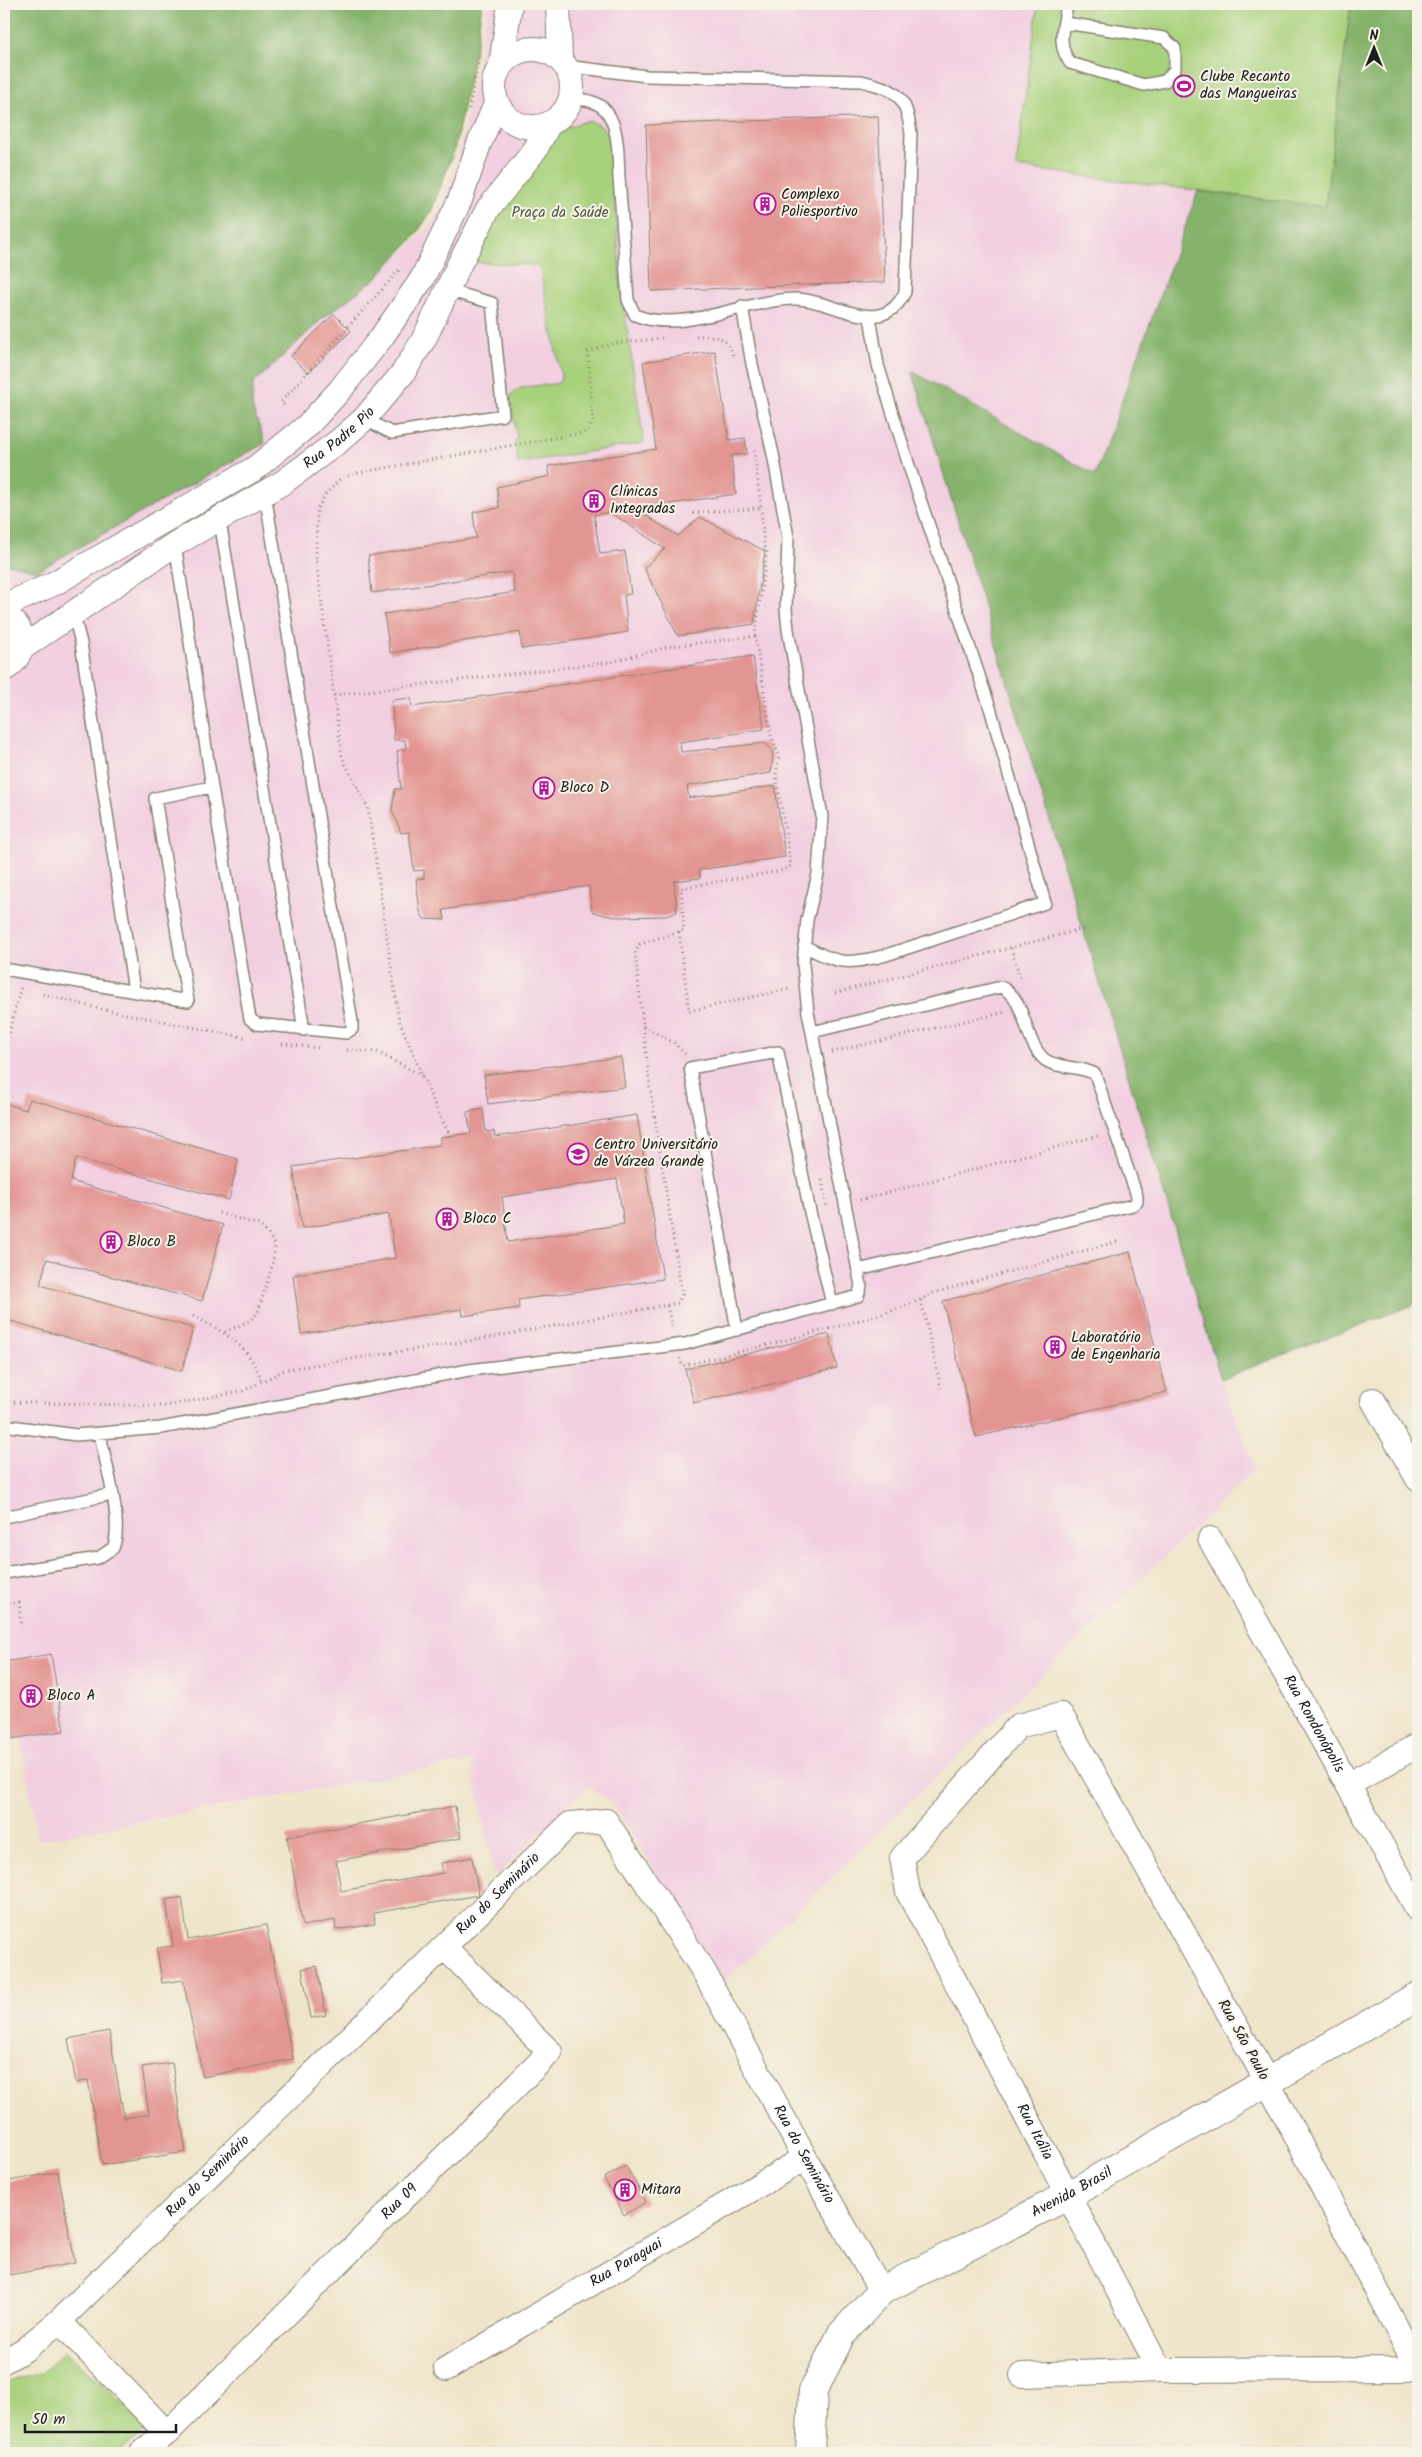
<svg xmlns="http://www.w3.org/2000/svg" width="1422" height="2457" viewBox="0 0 1422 2457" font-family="Kalam,sans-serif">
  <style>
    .built { fill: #f2cfe1 }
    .green { fill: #a8d17c; stroke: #62764c }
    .forest { fill: #86b36c; stroke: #516844 }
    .building { fill: #e39593; fill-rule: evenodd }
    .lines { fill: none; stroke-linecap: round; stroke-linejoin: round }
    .service-casing { stroke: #868073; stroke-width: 14 }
    .minor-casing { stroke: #868073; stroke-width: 26 }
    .tertiary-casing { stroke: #868073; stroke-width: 30 }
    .path { stroke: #868073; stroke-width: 3; stroke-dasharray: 1 4; stroke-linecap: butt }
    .service { stroke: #fff; stroke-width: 11 }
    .minor { stroke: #fff; stroke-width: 24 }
    .tertiary { stroke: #fff; stroke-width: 28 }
    .labels { text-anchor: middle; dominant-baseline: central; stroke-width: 4; stroke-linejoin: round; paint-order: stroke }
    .poi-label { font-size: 15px; fill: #1c1c1c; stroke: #f7f3e8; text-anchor: start }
    .park-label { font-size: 15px; fill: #4d5b3e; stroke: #f7f3e8 }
    .street-label { font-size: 15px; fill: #1c1c1c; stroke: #f7f3e8 }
  </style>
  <rect width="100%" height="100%" fill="#f7f3e8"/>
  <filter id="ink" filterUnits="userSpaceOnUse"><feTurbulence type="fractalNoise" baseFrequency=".02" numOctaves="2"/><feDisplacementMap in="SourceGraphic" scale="10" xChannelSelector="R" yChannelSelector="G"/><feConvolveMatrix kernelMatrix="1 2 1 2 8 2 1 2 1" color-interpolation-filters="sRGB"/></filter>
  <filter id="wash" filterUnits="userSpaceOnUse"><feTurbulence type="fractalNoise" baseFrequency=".0096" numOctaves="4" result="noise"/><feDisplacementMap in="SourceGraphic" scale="20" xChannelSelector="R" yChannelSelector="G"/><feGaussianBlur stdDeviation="1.12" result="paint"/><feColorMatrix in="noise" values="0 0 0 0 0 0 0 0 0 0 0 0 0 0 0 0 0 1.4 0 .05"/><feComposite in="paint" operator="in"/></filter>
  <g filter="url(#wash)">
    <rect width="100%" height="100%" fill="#efe5ca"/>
    <path class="built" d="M489,4h549l-22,163 182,24 -103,284 -183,-103 309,1007 34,90 -532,514 -110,-181 -26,-15 -92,90 -24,-116 -433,79 -17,-102 -17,2v-1177l33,8 228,-128 -13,-37 1,-22 68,-64 55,-42 52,-50 12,-19 18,-51z"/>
    <path class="green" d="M1038,4h313l-26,203 -309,-40z
      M586,121c14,2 19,7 25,20l10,147 23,155 -126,20 -3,-21 2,-4 -7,-40c4,-16 37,-10 50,-16l1,-6 -21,-107 -3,-4 -70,-3 29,-54 63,-78z
      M64,2351l85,75 -31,27h-114v-70l38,-10z"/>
    <path class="forest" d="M4,4h478l-6,41 -22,106 -23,61 -16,24 -39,42 -55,42 -68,64 -1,22 13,37 -228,128 -33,-8z
      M1351,4h67v1299l-197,76 -309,-1008 183,104 103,-284 127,16z"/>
    <g id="blocks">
      <path class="building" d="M878,116l7,166 -234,9 -5,-166z
        M334,314l17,17 -43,42 -17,-17z
        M715,351l14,89 16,-2 2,16 -16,1 5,39 -101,15 43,27 22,-19 65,34 -11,73 -76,12 -34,-68 21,-19 -55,-37 -16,3 6,39 25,-3 6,43 -7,1 4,37 -106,17 -2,-17 -130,21 -6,-39 131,-22 -3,-20 -140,21 -4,-37 108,-18 -3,-26 26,-4 -2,-21 53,-11 -2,-10 108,-17 -13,-87z
        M753,656l11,73 -84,13 1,10 84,-9 5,5 3,7 -2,18 -84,13 2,12 86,-12 10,71 -86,13 1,8 -26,3 3,31 -11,4 -50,1 -12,-2 -12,-4 -3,-25 -146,24 2,10 -21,-1 -4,-8 -4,-32 8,-1v-8l-10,1 -5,-39 -8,1 -9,-23 3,-21h6l-4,-38 9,-2 -1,-9h-11l-2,-40 19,-2 1,9z
        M621,1057l4,30 -137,17 -4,-29z
        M30,1099l208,60 -9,41 -153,-42 -5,23 152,44 -21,76 -155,-42 -7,26 153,43 -11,43 -178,-52v-216l22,7z
        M483,1109l3,23 8,-1 1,6 142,-22 26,164 -145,21 1,8 -56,8 -1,-7 -161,25 -8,-59 102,-17 -6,-44 -87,14 -9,-61 147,-22 1,-8 30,-4 -4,-21zM617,1179l7,45 -116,18 -6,-45z
        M1130,1252l37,140 -191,45 -33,-136z
        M829,1334l8,34 -143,35 -9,-34z
        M51,1654l13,77 -60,9v-78z
        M455,1806l6,32 -125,23 5,30 102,-18 -2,-10 31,-6 7,38 -105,18 1,11 -39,6 -1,-10 -32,6 -16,-89z
        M182,1897l6,43 78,-15 27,134 -90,18 -20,-97 -21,3 -5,-35 16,-2 -7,-46z
        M317,1966l9,49 -15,3 -9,-49z
        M109,2031l15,87 25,-4 -7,-47 30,-4 14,89 -84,13 -14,-85 -12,3 -8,-44z
        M626,2166l20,36 -22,13 -20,-37z
        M58,2172l17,91 -71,13v-94z"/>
    </g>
  </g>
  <g filter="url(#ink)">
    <use href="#blocks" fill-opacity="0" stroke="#868073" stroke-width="1"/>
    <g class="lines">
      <g class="service-casing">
        <path id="service" d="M1065,23l99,15 11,10v21l-10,12 -21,4 -74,-22c-14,-20 -6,-36 -3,-59
          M565,66l82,10 214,5c37,9 45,14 50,53l-6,158c-23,49 -71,7 -109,7 -50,0 -113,36 -161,16l-7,-15c-3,-41 -6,-82 -9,-123 -1,-18 0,-41 -8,-58 -7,-16 -26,-23 -41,-17
          M364,419l28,14 111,-18 -11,-112 -45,-13
          M220,521l84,509
          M175,544l37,243 38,232 7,5 89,9 6,-4v-7l-87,-528
          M73,612l8,31 53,348
          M804,946c36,18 40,19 79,10l162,-53 -54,-192 -81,-242 -32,-104 -8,-48
          M4,969l184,32 -33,-203 57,-11
          M812,1032l189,-45c26,12 22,53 43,72 12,10 35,6 51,15l42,122v6l-4,3 -275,65
          M737,1330l-47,-262 88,-16 32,160 22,92
          M4,1425l72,10 85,-7 308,-58 216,-26 173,-48 3,-10 -53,-274 -5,-48 4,-44 11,-46 4,-58 -34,-186 -2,-21 2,-72 -15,-83 -21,-90 -10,-58
          M4,1517l109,-23
          M4,1573l94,-15 15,-10c11,-25 -8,-86 -13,-114"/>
      </g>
      <g class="minor-casing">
        <g id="minor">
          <path d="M558,4l2,55"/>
          <circle cx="533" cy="88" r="39"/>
          <path d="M501,65l9,-61"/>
          <path d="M4,606l49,-22 201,-115 53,-43 33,-36 41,-52 41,-59 38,-79 19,-56 17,-40"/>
          <path d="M4,616c25,10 22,42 0,53"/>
          <path id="s1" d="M22,648l153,-104 107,-61 57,-42 25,-22 39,-46 21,-34 35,-74 29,-56 47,-59 14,-26"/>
          <path d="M1373,1400l45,79"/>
          <path id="s2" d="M1210,1539l208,371"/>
          <path d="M1348,1785l70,-40"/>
          <path d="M59,2321l108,112"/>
          <path id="s3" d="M4,2361l20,-11 35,-29 511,-497 36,-3 97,149 102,188 76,133"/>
          <path id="s4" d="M446,2369l359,-211"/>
          <path id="s5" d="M1418,2369l-151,-288 -206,-366 -43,11 -116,132 6,34 252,478 258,-1"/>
          <path d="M1022,2375l138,-5"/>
          <path id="s6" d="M142,2453l25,-20 383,-381 -105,-104"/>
        </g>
      </g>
      <g class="tertiary-casing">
        <g id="tertiary">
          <path id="s7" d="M810,2453l3,-62 28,-56 40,-44 188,-96 349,-199"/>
        </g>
      </g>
      <path class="path" d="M469,109l9,-46
        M696,336c16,-1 32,0 37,19
        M284,405l-3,-3 120,-134
        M693,513l68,-5 -7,-60
        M334,695l277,-33 56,-15 88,-11 12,-85 -3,-5 -3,-38
        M679,932l10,79 100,-22 1,2
        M1011,948l10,33
        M835,993l248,-64
        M43,994l53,14 151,30
        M643,1026l31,17 12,12
        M282,1044l39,4
        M347,1050l30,2 45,24
        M4,1052l17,-65h-2
        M832,1052l173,-40
        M451,1136l-13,-23 -39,-93 -31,-212 -26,-51 -26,-197 1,-51 9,-15 15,-16 16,-5 230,-41 6,-10 -5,-70 22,-8 52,-6
        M822,1180l5,28
        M860,1200l241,-65
        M219,1213l40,12 11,11 5,11 -3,19 -14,46 -7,8 -26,12
        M921,1300l20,88
        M667,1306l6,24
        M193,1316c32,16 57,30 69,66
        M680,1358l2,8c56,-14 112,-27 168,-43 28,-8 57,-15 83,-30l186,-52
        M4,1402l161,4 78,-15 44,-22 194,-30 197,-36 4,-8 -32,-208 -15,-135 5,-8 44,-14 -3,-42 99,-17 11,-5 -15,-91 3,-19 -8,-21 -16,-99
        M4,1604l15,-2 2,25"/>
      <use href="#service" class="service"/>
      <use href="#minor" class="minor"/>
      <use href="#tertiary" class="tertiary"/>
    </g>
  </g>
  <defs>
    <g id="stadium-ring" transform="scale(1.125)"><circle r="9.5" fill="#f7f3e8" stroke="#b5179e" stroke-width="1.5"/><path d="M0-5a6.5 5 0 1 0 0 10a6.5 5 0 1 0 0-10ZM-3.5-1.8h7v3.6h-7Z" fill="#b5179e"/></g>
    <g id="building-ring" transform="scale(1.125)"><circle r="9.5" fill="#f7f3e8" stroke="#b5179e" stroke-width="1.5"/><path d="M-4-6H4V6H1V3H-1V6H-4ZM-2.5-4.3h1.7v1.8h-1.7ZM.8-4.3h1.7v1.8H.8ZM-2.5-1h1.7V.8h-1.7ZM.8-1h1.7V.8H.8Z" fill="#b5179e"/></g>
    <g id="university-ring" transform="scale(1.125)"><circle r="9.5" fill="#f7f3e8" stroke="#b5179e" stroke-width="1.5"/><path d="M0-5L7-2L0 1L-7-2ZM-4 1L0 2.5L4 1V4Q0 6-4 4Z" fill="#b5179e"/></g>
  </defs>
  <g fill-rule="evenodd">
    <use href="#stadium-ring" x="1184" y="86"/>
    <use href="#building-ring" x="765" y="204"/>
    <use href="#building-ring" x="594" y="501"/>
    <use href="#building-ring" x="544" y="788"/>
    <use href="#university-ring" x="578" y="1154"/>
    <use href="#building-ring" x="447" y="1219"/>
    <use href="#building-ring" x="111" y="1242"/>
    <use href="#building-ring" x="1055" y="1347"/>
    <use href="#building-ring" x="31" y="1696"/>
    <use href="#building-ring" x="625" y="2190"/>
  </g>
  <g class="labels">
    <g class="poi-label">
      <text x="1200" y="77">Clube Recanto<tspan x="1200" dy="17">das Mangueiras</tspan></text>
      <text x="781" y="195">Complexo<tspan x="781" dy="17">Poliesportivo</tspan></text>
      <text x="610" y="492">Clínicas<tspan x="610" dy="17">Integradas</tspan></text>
      <text x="560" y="788">Bloco D</text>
      <text x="594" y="1145">Centro Universitário<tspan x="594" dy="17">de Várzea Grande</tspan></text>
      <text x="463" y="1219">Bloco C</text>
      <text x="127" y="1242">Bloco B</text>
      <text x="1071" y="1338">Laboratório<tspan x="1071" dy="17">de Engenharia</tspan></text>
      <text x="47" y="1696">Bloco A</text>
      <text x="641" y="2190">Mitara</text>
    </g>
    <g class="park-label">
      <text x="560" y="213">Praça da Saúde</text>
    </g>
    <g class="street-label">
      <text stroke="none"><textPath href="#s1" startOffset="381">Rua Padre Pio</textPath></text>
      <text stroke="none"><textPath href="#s2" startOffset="212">Rua Rondonópolis</textPath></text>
      <text stroke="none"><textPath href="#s3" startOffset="681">Rua do Seminário</textPath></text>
      <text transform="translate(1243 2040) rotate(61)">Rua São Paulo</text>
      <text stroke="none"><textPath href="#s5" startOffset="1271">Rua Itália</textPath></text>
      <text stroke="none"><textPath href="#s3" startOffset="1205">Rua do Seminário</textPath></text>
      <text stroke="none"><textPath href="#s3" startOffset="276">Rua do Seminário</textPath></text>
      <text stroke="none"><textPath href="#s7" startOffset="399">Avenida Brasil</textPath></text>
      <text stroke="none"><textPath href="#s6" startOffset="360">Rua 09</textPath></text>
      <text stroke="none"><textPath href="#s4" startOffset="209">Rua Paraguai</textPath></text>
    </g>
  </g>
  <rect width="1422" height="2457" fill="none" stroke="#f7f3e8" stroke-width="20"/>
  <g transform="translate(1374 48)" stroke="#f7f3e8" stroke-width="4" paint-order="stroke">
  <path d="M0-4L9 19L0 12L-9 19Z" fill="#1c1c1c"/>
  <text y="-8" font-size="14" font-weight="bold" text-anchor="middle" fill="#1c1c1c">N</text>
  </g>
  <path d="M25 2424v8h151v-8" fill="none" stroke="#1c1c1c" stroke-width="2.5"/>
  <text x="32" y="2424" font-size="15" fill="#1c1c1c" stroke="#f7f3e8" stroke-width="4" paint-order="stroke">50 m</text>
</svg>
